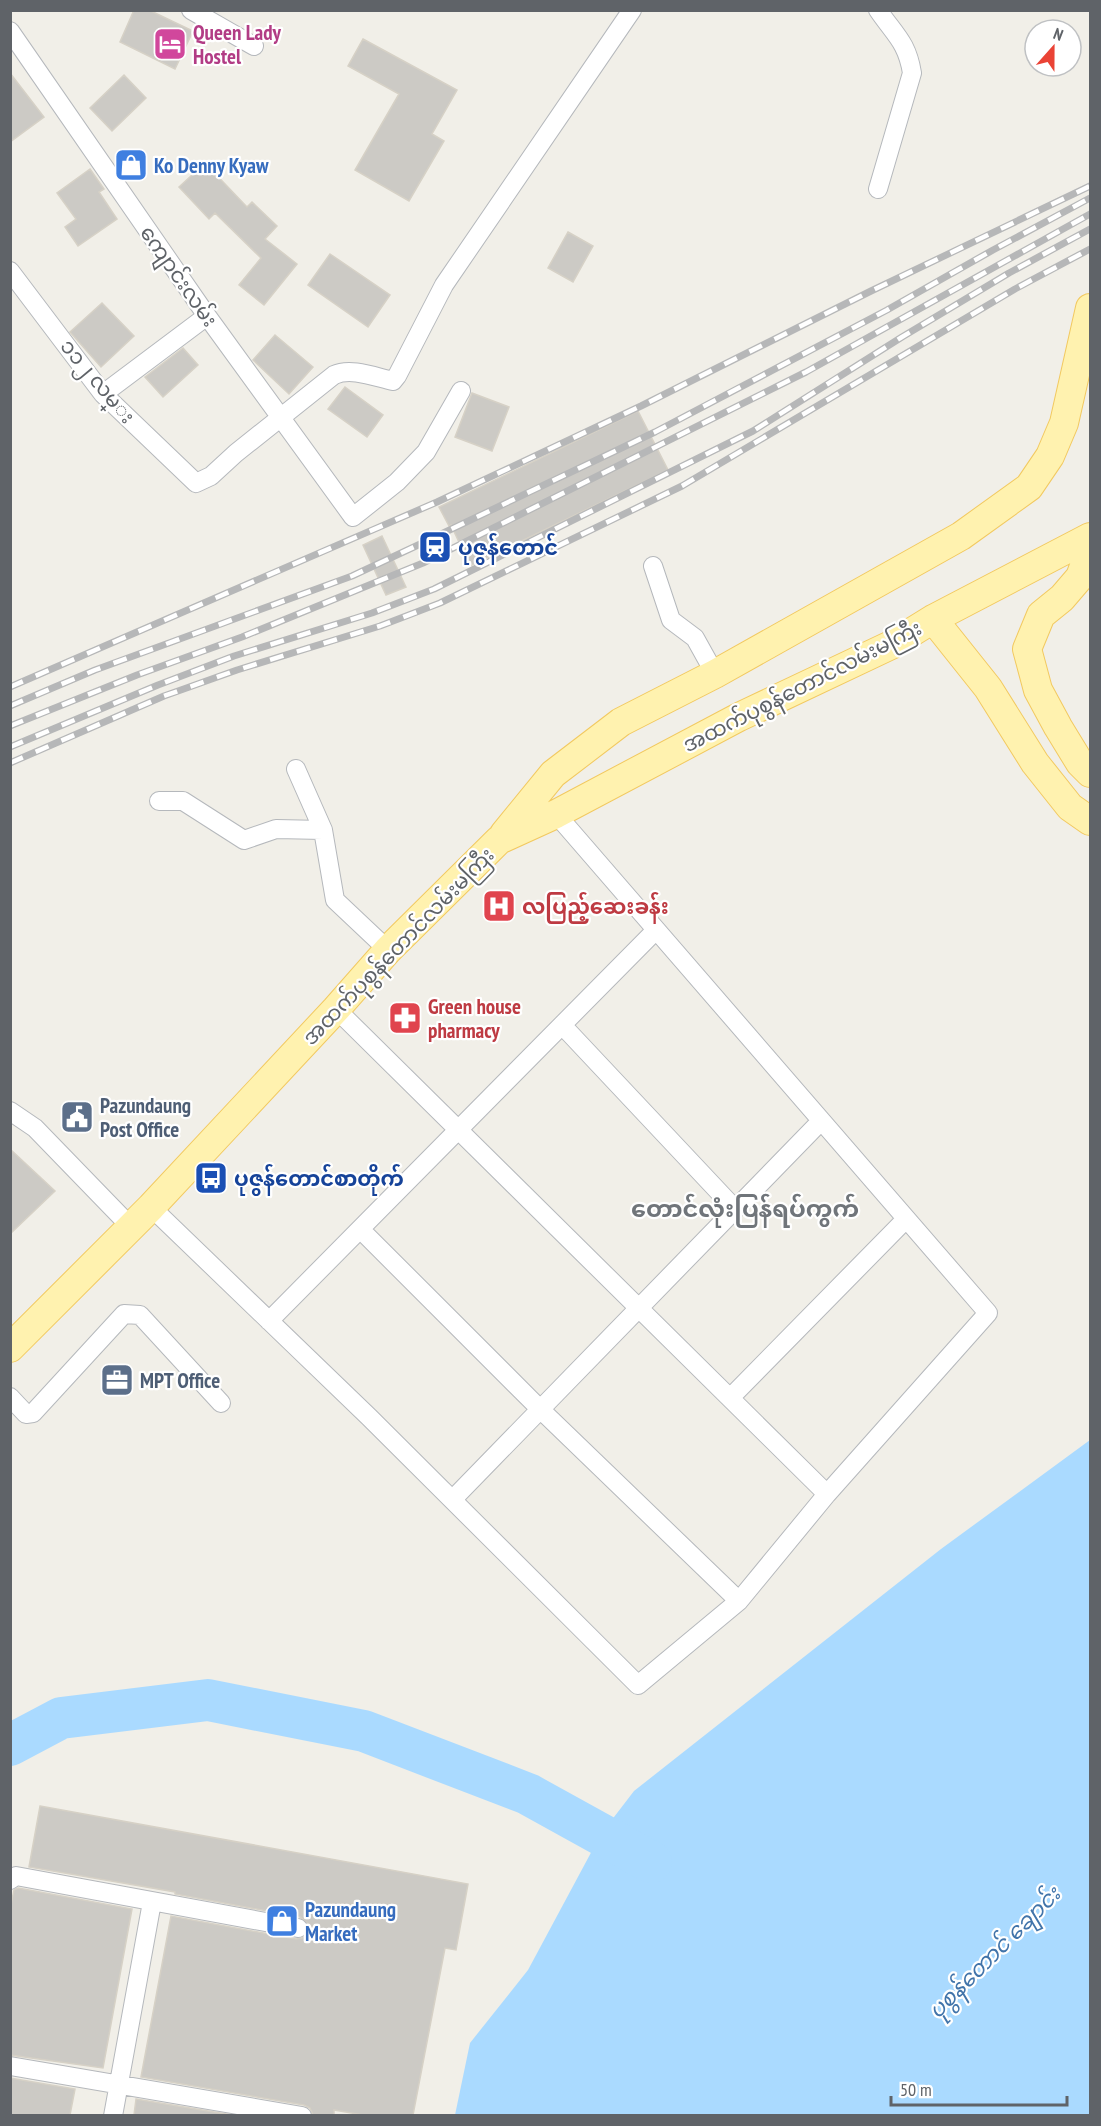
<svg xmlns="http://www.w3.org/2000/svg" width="1101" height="2126" viewBox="0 0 1101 2126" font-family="'PT Sans Narrow','Noto Sans Myanmar',sans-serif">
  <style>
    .water { fill: #aadaff }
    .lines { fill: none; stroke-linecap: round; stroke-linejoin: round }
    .river { stroke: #aadaff; stroke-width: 42 }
    .building { fill: #cccac5; stroke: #d6d1c6; stroke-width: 1.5 }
    .street-casing { stroke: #b5b8bc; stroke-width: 20 }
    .primary-casing { stroke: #f2c960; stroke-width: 30 }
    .street { stroke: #fff; stroke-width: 18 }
    .primary { stroke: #fff2af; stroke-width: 28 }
    .rail-casing { stroke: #b6b7b8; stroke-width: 7 }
    .rail { stroke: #fff; stroke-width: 4.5; stroke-dasharray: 14; stroke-linecap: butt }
    .labels { text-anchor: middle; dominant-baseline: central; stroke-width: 4.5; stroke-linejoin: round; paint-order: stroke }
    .hotel-label { font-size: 21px; font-weight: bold; fill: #b23c85; stroke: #fff; text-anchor: start }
    .shop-label { font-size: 21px; font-weight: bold; fill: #366cbe; stroke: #fff; text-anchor: start }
    .street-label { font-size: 21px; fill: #5f6368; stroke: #fff }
    .transit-label { font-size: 21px; font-weight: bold; fill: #164399; stroke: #fff; text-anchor: start }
    .health-label { font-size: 21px; font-weight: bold; fill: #be3a42; stroke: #fff; text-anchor: start }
    .service-label { font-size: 21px; font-weight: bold; fill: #4e5e75; stroke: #fff; text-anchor: start }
    .water-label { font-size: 22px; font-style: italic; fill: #4174aa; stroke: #fff }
    .quarter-label { font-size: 24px; font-weight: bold; fill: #70757a; stroke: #fff }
  </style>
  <rect width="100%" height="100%" fill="#f1efe8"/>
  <path class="water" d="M1090,1440v675h-635l15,-72 58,-73 73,-136 33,-43 307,-242z"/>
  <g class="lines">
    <path class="river" d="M10,1745l51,-27 147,-18 156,31 164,63 123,68"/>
  </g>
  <path class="building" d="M134,10h15l44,21 -18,38 -55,-27z
    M363,39l94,51 -25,44 12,7 -35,60 -54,-31 44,-76 -51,-28z
    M10,73l34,44 -34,25z
    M124,75l22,23 -34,33 -22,-23z
    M205,163l42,44 5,-5 25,24 -12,13 32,25 -33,41 -25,-20 22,-27 -46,-45 -6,6 -30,-32z
    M90,169l14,20 -5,3 18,27 -39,27 -13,-19 11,-8 -19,-26z
    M568,232l25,14 -20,36 -25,-14z
    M330,254l60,41 -22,32 -60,-42z
    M102,303l32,33 -33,31 -31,-35z
    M275,335l38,32 -24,27 -36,-34z
    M183,348l15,17 -35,32 -18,-20z
    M345,387l38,28 -16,22 -39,-28z
    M472,393l37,14 -17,44 -37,-14z
    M638,411l30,59 -198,96 -19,-41 -2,1 -10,-19z
    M382,536l24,51 -20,8 -23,-50z
    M10,1149l45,42 -45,43z
    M40,1806l428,78 -12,66 -11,-2 -32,167h-50l-29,-5v5h-21l-3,-7 -6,-3 -163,-28 30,-161 125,23 6,-1 5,-3 2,-6 -1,-5 -8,-7 -125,-23v-2l-146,-25z
    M18,1888l114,21 -29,159 -93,-13v-146l4,-19z
    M10,2078l65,11 -5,26h-60z
    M136,2099l96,16h-98z"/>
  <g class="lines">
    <g class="street-casing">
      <path id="street" d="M191,10l63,36
        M10,31l197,285 146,201 44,-35 29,-30 35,-61
        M878,189l34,-116c-5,-31 -17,-38 -34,-63
        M10,271l93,123 93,89 15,-7 25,-23 98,-78c17,-8 41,2 59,6l4,-5 47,-91 188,-275
        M103,394l104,-78
        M653,566l18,54 24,18 20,36
        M296,769l27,61 12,70 53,50
        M159,801h24l61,39 32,-11 47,1
        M336,1009l491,485
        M562,1025l173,184
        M10,1111l25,17 95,98
        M151,1207l218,210 269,268 101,-84 88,-107 161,-181 -432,-499
        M360,1229l180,180 199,192
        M269,1321l387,-391
        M10,1397l16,17 7,-1 91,-99 16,1 81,88
        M730,1398l176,-179
        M453,1499l368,-378
        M10,1880l6,-4 282,52
        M10,2066l292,50
        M113,2116l39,-214"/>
    </g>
    <g class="primary-casing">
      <path id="primary" d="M1090,550l-10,27 -18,21 -21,17 -14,34 11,41 20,37 22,36 10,10
        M933,619l55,69 47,75 35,44 20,14
        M504,834l49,-60 68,-52 94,-48 246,-138 68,-49 21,-31 14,-33 26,-115
        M10,1348l141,-141 185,-198 52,-59 111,-110 57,-26 183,-97 152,-72 42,-26 157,-82"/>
    </g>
    <use href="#street" class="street"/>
    <use href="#primary" class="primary"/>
    <g class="rail-casing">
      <path id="rail" d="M10,687l427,-185 204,-96 230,-115 219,-105
        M10,706l85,-36 257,-94 64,-30 239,-114 232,-122 106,-60 97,-52
        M10,726l127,-51 105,-38 181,-74 383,-191 284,-158
        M10,747l148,-62 76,-29 138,-43 62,-24 319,-158 149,-94 107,-64 81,-44
        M10,763l154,-67 73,-26 143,-44 60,-23 242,-117 333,-197 75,-40"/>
    </g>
    <use href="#rail" class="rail"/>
  </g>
  <defs>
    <g id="hotel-square" transform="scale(1.725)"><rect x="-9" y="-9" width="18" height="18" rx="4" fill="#d1479c" stroke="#fff"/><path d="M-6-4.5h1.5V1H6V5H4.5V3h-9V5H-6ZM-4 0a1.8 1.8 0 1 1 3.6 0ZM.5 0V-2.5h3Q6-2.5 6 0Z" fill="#fff"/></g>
    <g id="shop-square" transform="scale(1.725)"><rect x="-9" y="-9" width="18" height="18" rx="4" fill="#3f7fe0" stroke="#fff"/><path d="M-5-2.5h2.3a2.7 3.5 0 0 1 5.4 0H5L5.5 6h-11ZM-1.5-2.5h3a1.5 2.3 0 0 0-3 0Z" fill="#fff"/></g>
    <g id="station-square" transform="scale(1.725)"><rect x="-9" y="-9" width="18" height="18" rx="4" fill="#1a4fb4" stroke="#fff"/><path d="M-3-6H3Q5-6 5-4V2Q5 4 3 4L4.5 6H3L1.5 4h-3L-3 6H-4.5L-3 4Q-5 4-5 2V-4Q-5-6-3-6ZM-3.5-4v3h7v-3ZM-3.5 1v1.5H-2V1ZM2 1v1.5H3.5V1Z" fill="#fff"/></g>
    <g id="hospital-square" transform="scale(1.725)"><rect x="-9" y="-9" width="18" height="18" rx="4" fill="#e0444e" stroke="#fff"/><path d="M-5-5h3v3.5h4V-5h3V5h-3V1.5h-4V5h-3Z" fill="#fff"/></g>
    <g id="pharmacy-square" transform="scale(1.725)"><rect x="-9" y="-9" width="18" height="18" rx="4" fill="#e0444e" stroke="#fff"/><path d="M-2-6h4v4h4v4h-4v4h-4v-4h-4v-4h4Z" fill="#fff"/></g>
    <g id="civic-square" transform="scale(1.725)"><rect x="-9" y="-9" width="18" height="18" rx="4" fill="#5c6f8a" stroke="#fff"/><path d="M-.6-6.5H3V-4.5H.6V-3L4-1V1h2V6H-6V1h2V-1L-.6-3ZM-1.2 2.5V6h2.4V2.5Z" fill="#fff"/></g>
    <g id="bus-square" transform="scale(1.725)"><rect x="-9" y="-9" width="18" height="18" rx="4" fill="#1a4fb4" stroke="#fff"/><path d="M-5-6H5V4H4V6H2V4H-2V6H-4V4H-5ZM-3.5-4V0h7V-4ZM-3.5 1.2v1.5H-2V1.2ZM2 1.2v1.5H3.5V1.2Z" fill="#fff"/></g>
    <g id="office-square" transform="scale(1.725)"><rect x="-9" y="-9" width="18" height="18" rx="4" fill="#5c6f8a" stroke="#fff"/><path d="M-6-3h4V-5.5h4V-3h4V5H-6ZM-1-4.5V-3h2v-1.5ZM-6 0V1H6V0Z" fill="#fff"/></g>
  </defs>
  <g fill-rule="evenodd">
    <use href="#hotel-square" x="170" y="44"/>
    <use href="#shop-square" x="131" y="165"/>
    <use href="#station-square" x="435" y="547"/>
    <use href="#hospital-square" x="499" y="906"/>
    <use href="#pharmacy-square" x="405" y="1018"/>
    <use href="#civic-square" x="77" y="1117"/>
    <use href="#bus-square" x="211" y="1178"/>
    <use href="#office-square" x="117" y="1380"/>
    <use href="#shop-square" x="282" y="1921"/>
  </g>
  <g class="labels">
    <g class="hotel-label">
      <text x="193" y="32">Queen Lady<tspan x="193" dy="24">Hostel</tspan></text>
    </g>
    <g class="shop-label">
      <text x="154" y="165">Ko Denny Kyaw</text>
      <text x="305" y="1909">Pazundaung<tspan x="305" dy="24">Market</tspan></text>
    </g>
    <g class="street-label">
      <text transform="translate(179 276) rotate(55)">ကျောင်းလမ်း</text>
      <text transform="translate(98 381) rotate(50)">၁၁၂ လမ္း</text>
      <text transform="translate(802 686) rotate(-27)">အထက်ပုစွန်တောင်လမ်းမကြီး</text>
      <text transform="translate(398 946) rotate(-46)">အထက်ပုစွန်တောင်လမ်းမကြီး</text>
    </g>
    <g class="transit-label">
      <text x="458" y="547">ပုဇွန်တောင်</text>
      <text x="234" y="1178">ပုဇွန်တောင်စာတိုက်</text>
    </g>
    <g class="health-label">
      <text x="522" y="906">လပြည့်ဆေးခန်း</text>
      <text x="428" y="1006">Green house<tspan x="428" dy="24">pharmacy</tspan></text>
    </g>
    <g class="service-label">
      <text x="100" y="1105">Pazundaung<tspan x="100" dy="24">Post Office</tspan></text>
      <text x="140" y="1380">MPT Office</text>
    </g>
    <g class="water-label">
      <text transform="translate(994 1952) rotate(-45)">ပုစွန်တောင် ချောင်း</text>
    </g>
    <g class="quarter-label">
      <text x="745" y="1208">တောင်လုံးပြန်ရပ်ကွက်</text>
    </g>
  </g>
  <rect width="1101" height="2126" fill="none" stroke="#5f6368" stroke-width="24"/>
  <g transform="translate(1053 48) rotate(21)"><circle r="28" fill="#ffffff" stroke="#bfc1c3" stroke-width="1.5"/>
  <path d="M0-4.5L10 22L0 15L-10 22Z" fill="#ea4335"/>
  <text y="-9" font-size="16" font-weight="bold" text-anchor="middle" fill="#5f6368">N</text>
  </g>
  <path d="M891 2096v9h176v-9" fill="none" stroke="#5f6368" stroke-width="3"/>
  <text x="900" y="2096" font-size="18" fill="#5f6368" stroke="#ffffff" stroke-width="4.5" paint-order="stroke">50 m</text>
</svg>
